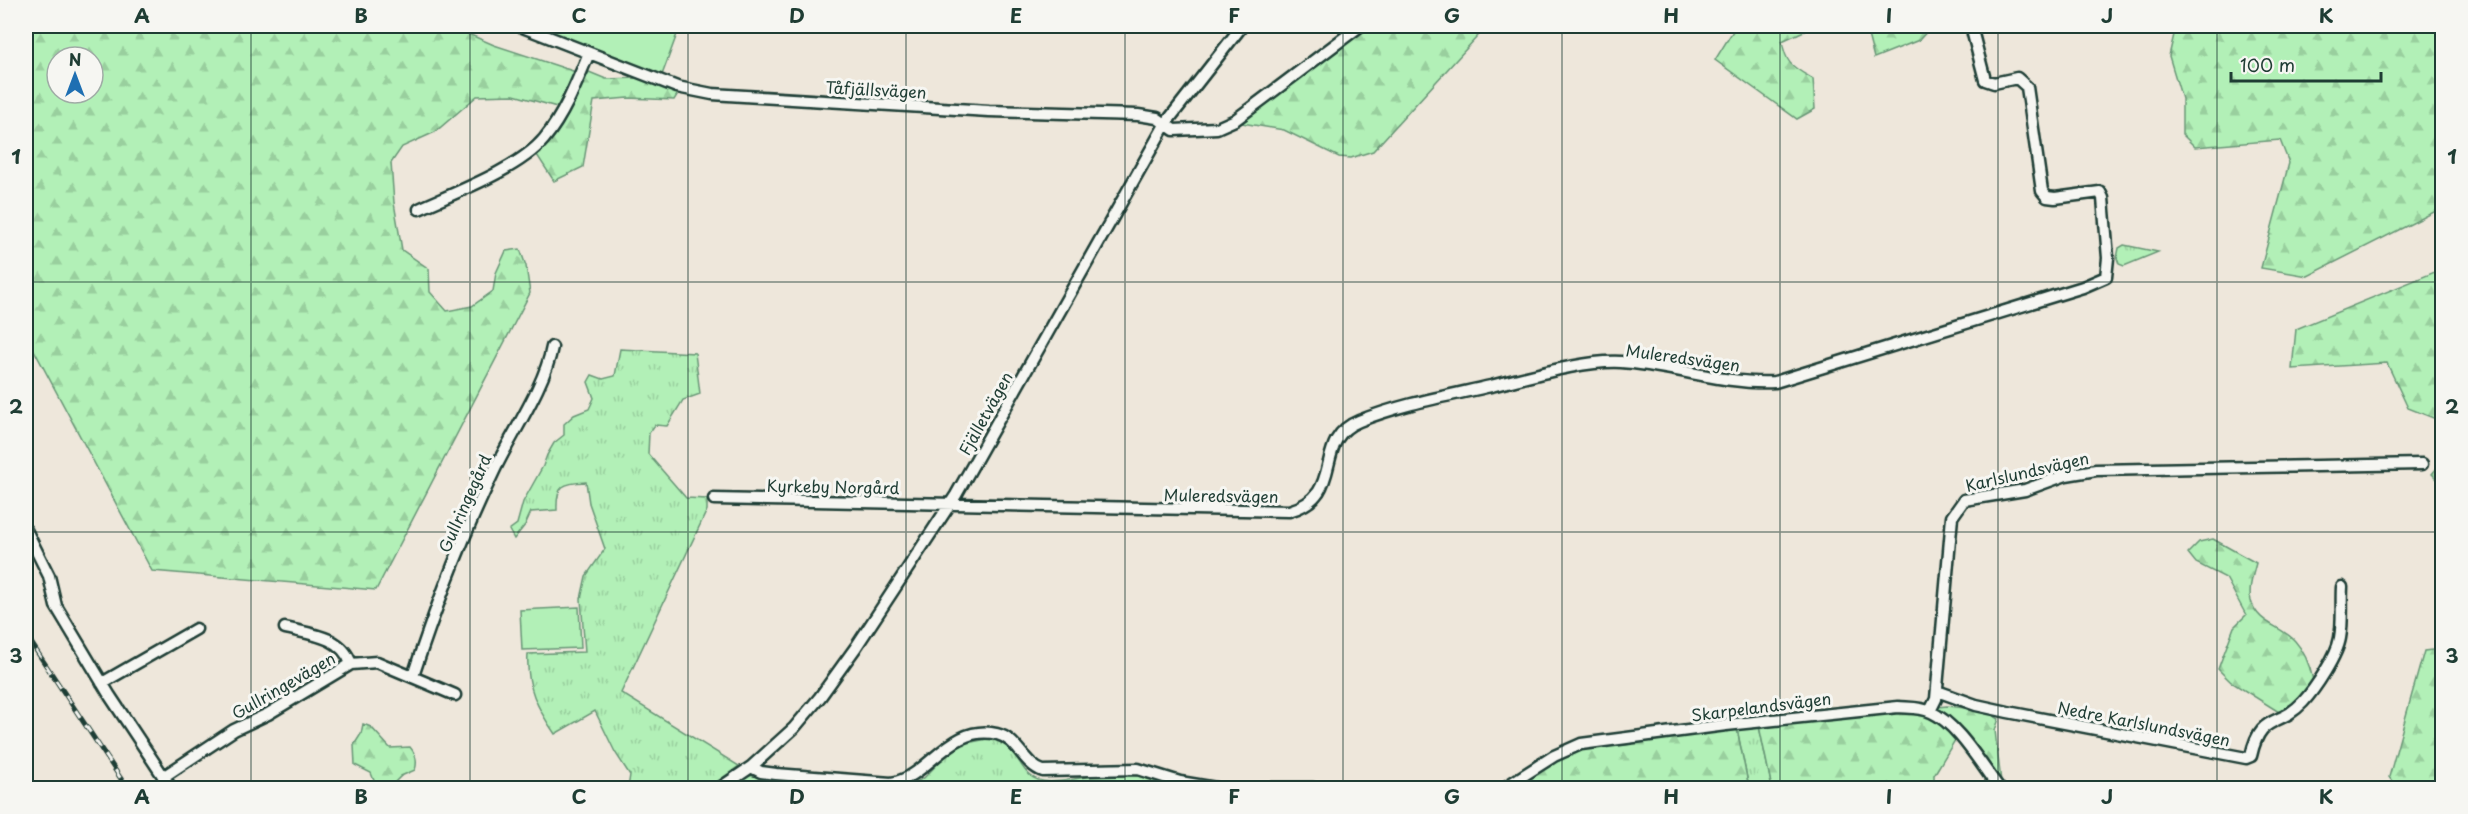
<svg xmlns="http://www.w3.org/2000/svg" width="2468" height="814" viewBox="0 0 2468 814" font-family="'Playpen Sans',sans-serif">
  <style>
    .grass { fill: url(#grass-tufts); stroke: #689676; stroke-width: 1.5 }
    .forest { fill: url(#forest-firs); stroke: #689676; stroke-width: 1.5; fill-rule: evenodd }
    .park { fill: #b2f0b7; stroke: #689676; stroke-width: 1.5 }
    .lines { fill: none; stroke-linecap: round; stroke-linejoin: round }
    .minor-casing { stroke: #1f3d34; stroke-width: 15 }
    .minor { stroke: #f6f6f2; stroke-width: 10 }
    .rail-casing { stroke: #1f3d34; stroke-width: 5 }
    .rail { stroke: #f6f6f2; stroke-width: 3; stroke-dasharray: 9; stroke-linecap: butt }
    .grid { fill: none; stroke: #1f3d34; stroke-width: 1.5; stroke-opacity: 0.55 }
    .labels { text-anchor: middle; dominant-baseline: central; stroke-width: 6; stroke-linejoin: round; paint-order: stroke }
    .street-label { font-size: 16px; fill: #1f3d34; stroke: #f6f6f2 }
    .neatline { fill: none; stroke: #1f3d34; stroke-width: 2 }
    .grid-label { font-size: 20px; text-anchor: middle; font-weight: bold; fill: #1f3d34 }
  </style>
  <defs>
    <pattern id="grass-tufts" width="24" height="20" patternUnits="userSpaceOnUse" patternTransform="scale(1.5)"><rect width="24" height="20" fill="#b2f0b7"/><path d="M3 7l-1-3M5 7V3M7 7l1-3M15 17l-1-3M17 17v-4M19 17l1-3" fill="none" stroke="#99cf9e"/></pattern>
    <pattern id="forest-firs" width="22" height="20" patternUnits="userSpaceOnUse" patternTransform="scale(1.5)"><rect width="22" height="20" fill="#b2f0b7"/><path d="M5 1l3.5 6h-7zM16 11l3.5 6h-7z" fill="#99cf9e"/></pattern>
  </defs>
  <rect width="100%" height="100%" fill="#eee7db"/>
  <filter id="ink" filterUnits="userSpaceOnUse"><feTurbulence type="fractalNoise" baseFrequency=".0167" numOctaves="2"/><feDisplacementMap in="SourceGraphic" scale="12" xChannelSelector="R" yChannelSelector="G"/><feConvolveMatrix kernelMatrix="1 2 1 2 8 2 1 2 1" color-interpolation-filters="sRGB"/></filter>
  <g filter="url(#ink)">
    <path class="grass" d="M2124,245l34,7 -34,14 -5,-2 -2,-6 2,-10z
      M620,349l75,4 5,41 -17,6 -16,26 -12,-1 -6,8 -1,21 38,44 21,1v11l-86,183 118,73 -31,22h-80l2,-13 -15,-23 -20,-41 -40,23c-18,-26 -29,-48 -27,-80l57,-2 -4,-53 5,-23 19,-27 -16,-46 -3,-21c-23,1 -30,3 -29,28l-26,2 -6,13 -11,14 -5,-9 8,-6 6,-22 20,-36 4,-11 7,-12 10,-8v-11l10,-9 15,-6 5,-11 -6,-16 4,-7 11,4 12,-3z
      M1759,726l13,62h-23l-12,-59z
      M992,738c5,3 11,5 16,9 11,10 15,28 30,33 18,6 53,-6 73,-7 27,0 50,10 76,15h-460l20,-12 15,-1 66,5 58,8 21,-1 17,-9 25,-26 13,-8z"/>
    <path class="forest" d="M26,26h424l44,19 82,27 -19,35 -43,-12 -37,1 -42,36 -33,15 -11,16 3,40 8,47 27,19 1,23 17,19 25,-5 21,-15 3,-18 10,-22 14,-2 6,17 4,27 -154,297 -224,-19 -126,-236zM57,57h36v36h-36z
      M1364,26h123l-114,125 -22,7 -12,-1 -55,-27 -42,-7z
      M1736,26h79l-33,15c4,24 11,26 31,38l2,30 -18,10 -82,-59z
      M1854,26h78l-13,14 -45,18 -6,-23z
      M2176,26h266v182l-134,68 -47,-8 28,-105 -9,-23 -85,7 -13,-13v-35l-13,-43z
      M589,72l17,7 34,-1 39,14 -5,8 -46,-2 -34,3 -11,66 -29,14 -17,-26c27,-22 36,-53 52,-83z
      M2442,269v215l-10,-10 9,-11v-42l-33,-13 -21,-45 -95,6 4,-40z
      M2213,539l43,24c-3,12 -8,26 -5,38 7,23 29,24 44,40 10,11 15,25 18,39l-7,14 -27,18 -48,-30 -13,-13 16,-42 12,-12 -20,-37 -30,-15 -8,-10 11,-11z
      M2442,646v142h-45l-8,-11 35,-126 17,-2z
      M1947,706l37,4 15,9 -4,11 6,52 -6,-5 -34,-47 -27,45v13h-162l-13,-62z
      M363,724l8,3 19,21 20,-1c6,7 8,14 5,23l-14,6 -12,12h-12l-6,-15 -16,-8 -1,-20 7,-11z
      M1737,729l12,59h-225l7,-9 18,-15 41,-18 34,-1z"/>
    <path class="park" d="M528,26h152l-18,49z
      M579,607l2,41 -59,2 -2,-40z"/>
    <g class="lines">
      <g class="minor-casing">
        <path id="minor" d="M520,26l157,61 35,7 277,17 149,4 19,3 17,12 43,-2 18,-8 125,-94
          M419,209c35,-16 100,-40 125,-70 20,-24 33,-57 45,-86
          M714,499l575,12c58,-16 22,-71 70,-90 42,-17 88,-25 132,-35 38,-9 92,-26 130,-24 51,3 102,23 154,20l308,-95 23,-10 2,-19 -5,-60 -3,-6 -45,6 -8,-1 -5,-6 -15,-104 -10,-9 -23,5 -9,-3 -12,-46
          M26,530l23,46 7,30 54,90 61,92
          M285,628c25,6 57,8 66,36
          M413,676c23,-70 49,-138 81,-205 18,-38 51,-85 58,-124
          M102,683l94,-54
          M1937,691l39,14 32,7 238,46 5,-2c10,-45 27,-27 52,-54 12,-13 34,-46 37,-64 3,-16 1,-35 2,-51
          M1930,711l6,-12 16,-182 12,-17 61,-10 41,-15 30,-5 326,-6
          M751,767l10,5 15,2 115,9c38,-5 58,-60 106,-49 21,5 26,30 46,37l95,-2 42,13 36,6
          M163,777l71,-47 34,-16 83,-50 26,-2 78,33
          M720,788l31,-21 43,-39 26,-31 36,-50 100,-152 210,-372 76,-97
          M1270,788h43
          M1504,788l50,-32 27,-12 145,-19 172,-18c10,1 23,0 33,5 27,12 50,53 68,76"/>
      </g>
      <use href="#minor" class="minor"/>
      <g class="rail-casing">
        <path id="rail" d="M26,635l101,153"/>
      </g>
      <use href="#rail" class="rail"/>
    </g>
  </g>
  <path class="grid" d="M251,26v762M470,26v762M688,26v762M906,26v762M1125,26v762M1343,26v762M1562,26v762M1780,26v762M1998,26v762M2217,26v762M26,282h2416M26,532h2416"/>
  <g class="labels">
    <g class="street-label">
      <text transform="translate(876 89) rotate(3)">Tåfjällsvägen</text>
      <text transform="translate(1683 357) rotate(8)">Muleredsvägen</text>
      <text transform="translate(985 413) rotate(-61)">Fjälletvägen</text>
      <text transform="translate(2027 471) rotate(-13)">Karlslundsvägen</text>
      <text transform="translate(833 486) rotate(1)">Kyrkeby Norgård</text>
      <text transform="translate(1221 495) rotate(1)">Muleredsvägen</text>
      <text transform="translate(464 503) rotate(-66)">Gullringegård</text>
      <text transform="translate(283 685) rotate(-30)">Gullringevägen</text>
      <text transform="translate(1761 706) rotate(-7)">Skarpelandsvägen</text>
      <text transform="translate(2144 723) rotate(11)">Nedre Karlslundsvägen</text>
    </g>
  </g>
  <rect width="2468" height="814" fill="none" stroke="#f6f6f2" stroke-width="66"/>
  <g transform="translate(75 75)"><circle r="28" fill="#f6f6f2" stroke="#a0aca6" stroke-width="1.5"/>
  <path d="M0-4.5L10 22L0 15L-10 22Z" fill="#1f6fb2"/>
  <text y="-9" font-size="16" font-weight="bold" text-anchor="middle" fill="#1f3d34">N</text>
  </g>
  <path d="M2231 72v9h150v-9" fill="none" stroke="#1f3d34" stroke-width="3"/>
  <text x="2240" y="72" font-size="18" fill="#1f3d34" stroke="#f6f6f2" stroke-width="4.5" paint-order="stroke">100 m</text>
  <rect x="33" y="33" width="2402" height="748" class="neatline"/>
  <g class="grid-label">
    <text x="142" y="23">A</text>
    <text x="361" y="23">B</text>
    <text x="579" y="23">C</text>
    <text x="797" y="23">D</text>
    <text x="1016" y="23">E</text>
    <text x="1234" y="23">F</text>
    <text x="1452" y="23">G</text>
    <text x="1671" y="23">H</text>
    <text x="1889" y="23">I</text>
    <text x="2107" y="23">J</text>
    <text x="2326" y="23">K</text>
    <text x="16" y="164">1</text>
    <text x="2452" y="164">1</text>
    <text x="16" y="414">2</text>
    <text x="2452" y="414">2</text>
    <text x="16" y="663">3</text>
    <text x="2452" y="663">3</text>
    <text x="142" y="804">A</text>
    <text x="361" y="804">B</text>
    <text x="579" y="804">C</text>
    <text x="797" y="804">D</text>
    <text x="1016" y="804">E</text>
    <text x="1234" y="804">F</text>
    <text x="1452" y="804">G</text>
    <text x="1671" y="804">H</text>
    <text x="1889" y="804">I</text>
    <text x="2107" y="804">J</text>
    <text x="2326" y="804">K</text>
  </g>
</svg>
